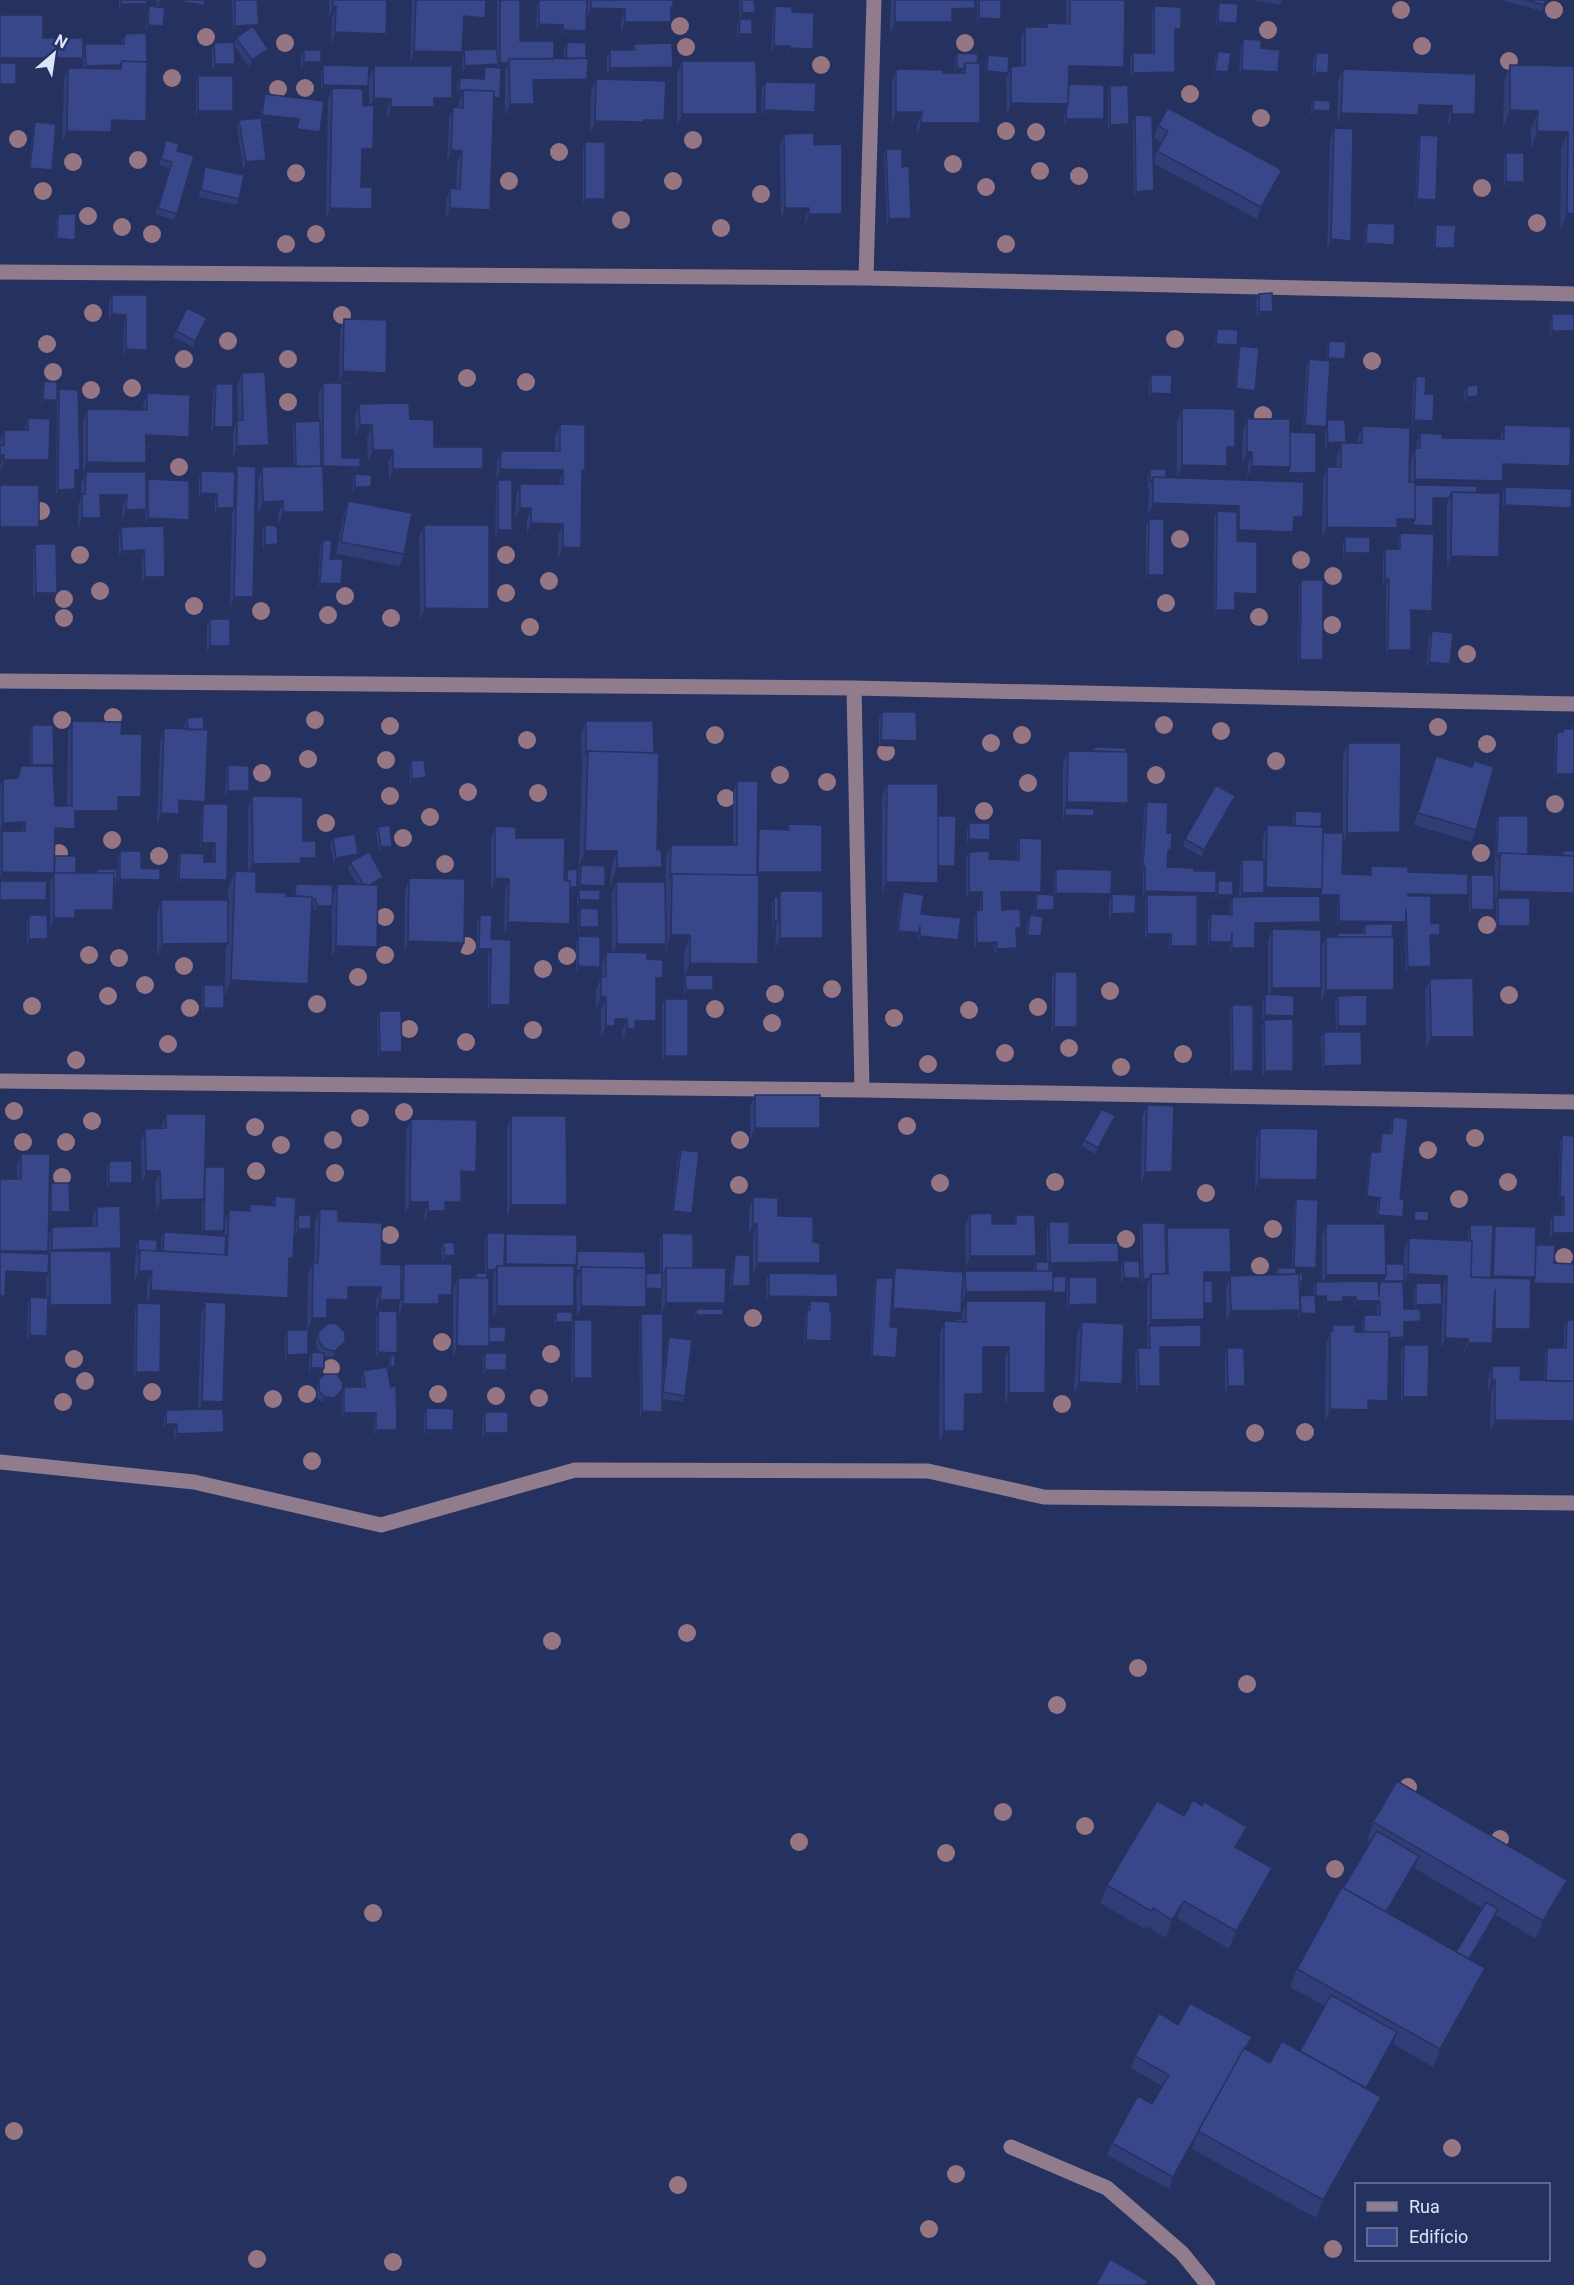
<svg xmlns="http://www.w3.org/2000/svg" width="1574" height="2285" viewBox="0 0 1574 2285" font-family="Roboto,sans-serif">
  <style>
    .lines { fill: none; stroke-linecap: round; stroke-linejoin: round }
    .minor { stroke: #917c8e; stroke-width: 15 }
    .tree { fill: #977683 }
    .wall { fill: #303d77; fill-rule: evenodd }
    .shaded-wall { fill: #273261 }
    .building { fill: #38478a; stroke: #273261; stroke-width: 1.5 }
  </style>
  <rect width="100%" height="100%" fill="#25315f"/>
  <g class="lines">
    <path class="minor" d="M0,272l866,6 708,16
      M866,278l8,-278
      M0,681l854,7 720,16
      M854,688l8,402
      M0,1081l862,9 712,12
      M0,1462l194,20 187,43 194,-55 353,1 116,26 530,6
      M1011,2147l96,41 75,65 26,32"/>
  </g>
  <g class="tree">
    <circle cx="1401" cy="10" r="9"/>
    <circle cx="1554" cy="10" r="9"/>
    <circle cx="680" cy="26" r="9"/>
    <circle cx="1268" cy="30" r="9"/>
    <circle cx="206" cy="37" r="9"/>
    <circle cx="285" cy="43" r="9"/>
    <circle cx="965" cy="43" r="9"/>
    <circle cx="1422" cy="46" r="9"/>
    <circle cx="686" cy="47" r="9"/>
    <circle cx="1509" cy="61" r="9"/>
    <circle cx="821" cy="65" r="9"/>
    <circle cx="172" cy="78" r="9"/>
    <circle cx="305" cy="88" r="9"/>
    <circle cx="278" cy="89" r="9"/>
    <circle cx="1190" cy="94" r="9"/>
    <circle cx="1261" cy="118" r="9"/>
    <circle cx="1006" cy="131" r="9"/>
    <circle cx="1036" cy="132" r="9"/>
    <circle cx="18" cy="139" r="9"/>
    <circle cx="693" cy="140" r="9"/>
    <circle cx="559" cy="152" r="9"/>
    <circle cx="138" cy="160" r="9"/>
    <circle cx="73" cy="162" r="9"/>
    <circle cx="953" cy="164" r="9"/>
    <circle cx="1040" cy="171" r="9"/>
    <circle cx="296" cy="173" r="9"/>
    <circle cx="1079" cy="176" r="9"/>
    <circle cx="509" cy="181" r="9"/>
    <circle cx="673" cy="181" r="9"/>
    <circle cx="986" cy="187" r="9"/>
    <circle cx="1482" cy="188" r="9"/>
    <circle cx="43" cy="191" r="9"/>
    <circle cx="761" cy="194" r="9"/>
    <circle cx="88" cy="216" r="9"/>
    <circle cx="621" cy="220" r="9"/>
    <circle cx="1537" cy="223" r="9"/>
    <circle cx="122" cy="227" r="9"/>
    <circle cx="721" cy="228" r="9"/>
    <circle cx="152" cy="234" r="9"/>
    <circle cx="316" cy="234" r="9"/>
    <circle cx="286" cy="244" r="9"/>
    <circle cx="1006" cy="244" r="9"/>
    <circle cx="93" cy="313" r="9"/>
    <circle cx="342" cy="315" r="9"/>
    <circle cx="1175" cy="339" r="9"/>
    <circle cx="228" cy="341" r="9"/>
    <circle cx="47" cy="344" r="9"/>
    <circle cx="184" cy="359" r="9"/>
    <circle cx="288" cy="359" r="9"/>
    <circle cx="1372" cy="361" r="9"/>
    <circle cx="53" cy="372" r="9"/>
    <circle cx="467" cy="378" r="9"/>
    <circle cx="526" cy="382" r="9"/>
    <circle cx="132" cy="388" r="9"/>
    <circle cx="91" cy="390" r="9"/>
    <circle cx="288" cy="402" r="9"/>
    <circle cx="1263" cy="415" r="9"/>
    <circle cx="179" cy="467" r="9"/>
    <circle cx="41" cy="511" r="9"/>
    <circle cx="1180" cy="539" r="9"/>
    <circle cx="80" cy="555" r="9"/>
    <circle cx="506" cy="555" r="9"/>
    <circle cx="1301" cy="560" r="9"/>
    <circle cx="1333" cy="576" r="9"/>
    <circle cx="549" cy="581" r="9"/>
    <circle cx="100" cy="591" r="9"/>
    <circle cx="506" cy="593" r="9"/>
    <circle cx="345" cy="596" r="9"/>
    <circle cx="64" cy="599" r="9"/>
    <circle cx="1166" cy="603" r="9"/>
    <circle cx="194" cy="606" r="9"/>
    <circle cx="261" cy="611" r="9"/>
    <circle cx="328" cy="615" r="9"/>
    <circle cx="1259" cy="617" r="9"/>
    <circle cx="64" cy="618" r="9"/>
    <circle cx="391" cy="618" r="9"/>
    <circle cx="1332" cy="625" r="9"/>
    <circle cx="530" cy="627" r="9"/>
    <circle cx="1467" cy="654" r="9"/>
    <circle cx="113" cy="717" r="9"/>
    <circle cx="62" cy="720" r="9"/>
    <circle cx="315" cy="720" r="9"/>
    <circle cx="1164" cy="725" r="9"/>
    <circle cx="390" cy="726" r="9"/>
    <circle cx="1438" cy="727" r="9"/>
    <circle cx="1221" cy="731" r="9"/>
    <circle cx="715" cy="735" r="9"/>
    <circle cx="1022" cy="735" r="9"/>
    <circle cx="527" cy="740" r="9"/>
    <circle cx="991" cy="743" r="9"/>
    <circle cx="1487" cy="744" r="9"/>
    <circle cx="886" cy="752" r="9"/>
    <circle cx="308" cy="759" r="9"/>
    <circle cx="386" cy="760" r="9"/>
    <circle cx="1276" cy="761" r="9"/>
    <circle cx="262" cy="773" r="9"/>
    <circle cx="780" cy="775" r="9"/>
    <circle cx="1156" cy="775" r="9"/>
    <circle cx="827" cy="782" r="9"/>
    <circle cx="1028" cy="783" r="9"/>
    <circle cx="468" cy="792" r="9"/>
    <circle cx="538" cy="793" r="9"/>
    <circle cx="390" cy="796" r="9"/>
    <circle cx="726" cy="798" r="9"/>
    <circle cx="1555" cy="804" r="9"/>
    <circle cx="984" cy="811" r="9"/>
    <circle cx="430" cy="817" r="9"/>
    <circle cx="326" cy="823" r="9"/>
    <circle cx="403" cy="838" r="9"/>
    <circle cx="112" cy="840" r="9"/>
    <circle cx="59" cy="853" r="9"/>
    <circle cx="1481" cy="853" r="9"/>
    <circle cx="159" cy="856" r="9"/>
    <circle cx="445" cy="864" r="9"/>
    <circle cx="385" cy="917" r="9"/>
    <circle cx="1487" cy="925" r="9"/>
    <circle cx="467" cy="946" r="9"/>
    <circle cx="89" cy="955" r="9"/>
    <circle cx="385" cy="955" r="9"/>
    <circle cx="567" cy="956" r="9"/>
    <circle cx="119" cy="958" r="9"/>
    <circle cx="184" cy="966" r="9"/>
    <circle cx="543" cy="969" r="9"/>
    <circle cx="358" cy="977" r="9"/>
    <circle cx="145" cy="985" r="9"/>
    <circle cx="832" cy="989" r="9"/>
    <circle cx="1110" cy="991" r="9"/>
    <circle cx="775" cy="994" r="9"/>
    <circle cx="1509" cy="995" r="9"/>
    <circle cx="108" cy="996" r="9"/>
    <circle cx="317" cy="1004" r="9"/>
    <circle cx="32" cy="1006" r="9"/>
    <circle cx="1038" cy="1007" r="9"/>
    <circle cx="190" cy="1008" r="9"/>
    <circle cx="715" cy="1009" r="9"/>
    <circle cx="969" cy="1010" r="9"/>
    <circle cx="894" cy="1018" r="9"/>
    <circle cx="772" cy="1023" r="9"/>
    <circle cx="409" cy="1029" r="9"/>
    <circle cx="533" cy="1030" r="9"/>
    <circle cx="466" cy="1042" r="9"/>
    <circle cx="168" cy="1044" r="9"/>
    <circle cx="1069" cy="1048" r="9"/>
    <circle cx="1005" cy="1053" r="9"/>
    <circle cx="1183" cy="1054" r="9"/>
    <circle cx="76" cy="1060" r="9"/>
    <circle cx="928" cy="1064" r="9"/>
    <circle cx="1121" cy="1067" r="9"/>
    <circle cx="14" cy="1111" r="9"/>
    <circle cx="404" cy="1112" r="9"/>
    <circle cx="360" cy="1118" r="9"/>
    <circle cx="92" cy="1121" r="9"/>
    <circle cx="907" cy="1126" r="9"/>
    <circle cx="255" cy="1127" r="9"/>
    <circle cx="1475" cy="1138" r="9"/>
    <circle cx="333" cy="1140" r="9"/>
    <circle cx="740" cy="1140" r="9"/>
    <circle cx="23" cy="1142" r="9"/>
    <circle cx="66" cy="1142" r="9"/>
    <circle cx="281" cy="1145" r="9"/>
    <circle cx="1428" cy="1150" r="9"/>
    <circle cx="256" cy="1171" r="9"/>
    <circle cx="335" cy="1173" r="9"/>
    <circle cx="62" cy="1177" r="9"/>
    <circle cx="1055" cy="1182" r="9"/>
    <circle cx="1508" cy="1182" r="9"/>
    <circle cx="940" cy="1183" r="9"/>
    <circle cx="739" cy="1185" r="9"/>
    <circle cx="1206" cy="1193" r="9"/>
    <circle cx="1459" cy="1199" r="9"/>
    <circle cx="1273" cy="1229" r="9"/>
    <circle cx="390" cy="1235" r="9"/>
    <circle cx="1126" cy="1239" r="9"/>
    <circle cx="1564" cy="1257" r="9"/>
    <circle cx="1260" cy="1266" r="9"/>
    <circle cx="753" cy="1318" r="9"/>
    <circle cx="442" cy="1342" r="9"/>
    <circle cx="551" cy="1354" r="9"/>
    <circle cx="74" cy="1359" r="9"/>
    <circle cx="331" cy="1368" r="9"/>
    <circle cx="85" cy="1381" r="9"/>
    <circle cx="152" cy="1392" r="9"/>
    <circle cx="307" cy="1394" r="9"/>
    <circle cx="438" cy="1394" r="9"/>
    <circle cx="496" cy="1396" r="9"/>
    <circle cx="539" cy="1398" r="9"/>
    <circle cx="273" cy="1399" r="9"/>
    <circle cx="63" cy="1402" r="9"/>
    <circle cx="1062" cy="1404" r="9"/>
    <circle cx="1305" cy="1432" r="9"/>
    <circle cx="1255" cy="1433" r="9"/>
    <circle cx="312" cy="1461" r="9"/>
    <circle cx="687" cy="1633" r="9"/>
    <circle cx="552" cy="1641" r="9"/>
    <circle cx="1138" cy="1668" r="9"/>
    <circle cx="1247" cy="1684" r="9"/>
    <circle cx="1057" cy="1705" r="9"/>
    <circle cx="1408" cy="1787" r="9"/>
    <circle cx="1003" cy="1812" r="9"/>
    <circle cx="1085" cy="1826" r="9"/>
    <circle cx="1500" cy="1839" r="9"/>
    <circle cx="799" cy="1842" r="9"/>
    <circle cx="946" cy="1853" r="9"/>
    <circle cx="1335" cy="1869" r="9"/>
    <circle cx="373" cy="1913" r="9"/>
    <circle cx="14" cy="2131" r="9"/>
    <circle cx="1452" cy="2148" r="9"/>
    <circle cx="956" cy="2174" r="9"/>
    <circle cx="678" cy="2185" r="9"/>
    <circle cx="929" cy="2229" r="9"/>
    <circle cx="1333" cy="2249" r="9"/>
    <circle cx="257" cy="2259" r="9"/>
    <circle cx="393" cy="2262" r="9"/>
  </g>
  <path class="wall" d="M119,0h28v4l-2,7 -26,-1z
    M157,0h48l-6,17 -35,-5 -1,14 -2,6 -15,-1 1,-18 2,-7 7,1z
    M232,0h25l-1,31 10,24 -17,12 -15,-22 1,19 -3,6h-20v-21l2,-6 20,1 2,-6 10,-7 -13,1z
    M329,0h58l-6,47 -50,-2 1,-26 -3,-1z
    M412,0h74l-1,18 -4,12 -18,-1 -1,23 -4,12 -48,-1z
    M497,0h23v41l34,18h10v-10l3,-7 15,49 -49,1 1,12 -5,12h-24v-45l1,-2h-5l-3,35h-4l-9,118 -40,-2 1,-19 4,-13 6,1 1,-26h-10l2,-44 4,-12h6v-5l2,-6h-4v-12l3,-6 23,1 1,-8 -21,1 -1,-16 2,-6 33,-1z
    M539,0h134v7l-2,7v8l-5,13 -45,-1v-13l-34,-1 -3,17h-24l1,-6 -25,-1 1,-25z
    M739,0h15l1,12 -3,6 -7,1 7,15 -2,7 -13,-1v-15l3,-6z
    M891,0h84l-4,21h-19l-5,13h-57z
    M977,0h24l-2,25h-22z
    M1066,0h59l-6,79 -50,-1v6l33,42h-38v-10h-57l-1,-37 5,-12 10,-2v-26l4,-12h20l2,-4h19z
    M1251,0h31l-2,5z
    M1500,0h46l-4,11z
    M1219,3l18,20 -2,6 -19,-1 1,-19z
    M775,6l17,6 21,37 -2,6h-23v-3h-17l2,-40z
    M1154,6l24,29h-3v37l-3,6 -41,1 -1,-20 3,-6h19v-40z
    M0,15l43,23 40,12 2,-6h37v-4l3,-6 17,99h-31l-4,11 -45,-1 2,-63 3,-10h-51v14l-2,6h-14zM83,58v10h-4z
    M1243,39l35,33 -2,6 -37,-2 2,-31z
    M634,44l37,29 -64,1v-18l3,-6h22z
    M304,50l15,19h-18v-12z
    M1218,51l8,28 -13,-2 2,-20z
    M957,53l21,1 2,69 -5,12h-58v-10h-25v-44l4,-12 47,4h12v-14z
    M1316,53l10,26 -13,-1v-19z
    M988,55l20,18 -2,6 -21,-2 1,-15z
    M682,61l75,53 -5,12h-75v-53z
    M323,65l45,21 -2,7 -3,-1v14l6,-1v-27l5,-12 74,44h-15l-3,9h-43v-8h-13l-5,51 -7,-1 -1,26 11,22 -5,12 -41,-1 2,-120 3,-9h-10v-20z
    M1510,65l64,1v166l-14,-1 1,-82h-30v-20l-28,-1 1,-45z
    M1343,69l133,5 -5,53 -23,-1v-8l-31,-1 -3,11 -77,-3 1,-43z
    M198,76l35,35 -3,7h-34v-36z
    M596,79l68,41 -4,12h-21v2l-49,-1 1,-42z
    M765,82l50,30 -2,7 -52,-3 1,-28z
    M1110,86l19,38 -3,7h-18v-39z
    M265,94l59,7 -6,38 -23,-3 2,-11 -36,-3 3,44 -21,3 -6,-43 2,-6 21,-2 3,-18z
    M1314,100l13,17 -16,-1v-10z
    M1135,115l18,47 4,-11 5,-9 -8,-4 4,-12 119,56 -20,37 -104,-56 1,27 -2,7 -18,2 -1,-78z
    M35,122l17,48 -2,6 -22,-2 5,-45z
    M1334,128l13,125 -20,-2 3,-110z
    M784,134l30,11 28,69 -5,12h-32v-6h-24l-1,-74z
    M1420,135l16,65 -2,6h-19l3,-65z
    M166,140l11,11 17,5 -20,64 -19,-6 14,-45 -10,-4z
    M585,142l17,64 -19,-1v-57z
    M886,149l16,18 7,57 -22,1 -3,-70z
    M1506,153l18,29 -2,6h-18v-29z
    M205,167l34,32 -2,6 -38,-8 4,-24z
    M58,214l17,26 -2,6 -18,-1 1,-25z
    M1367,223l27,22 -2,6 -28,-1 1,-21z
    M1436,225l18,23 -2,7 -19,-1 1,-23z
    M1259,294l14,17 -2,6 -14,1 -1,-18z
    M112,295h35v55l-2,6h-22l1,-35 -15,-1v-19z
    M1552,314h22l-24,23v-17z
    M207,318l-14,29 -20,-10 3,-6z
    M344,319l37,66 -39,-1v74l15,16 14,13 -2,6h-17l1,-14h-30l1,33 -4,12 -42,1v-11h-20v-35l4,-12h32l-1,-39 2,-6 24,-1 -1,-26 5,-12h16l1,-52z
    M1217,329l20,16 -2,6 -21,-1 1,-15z
    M1329,341l14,25 -14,-1 -3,57 1,-2 18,23h12l1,-5 4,-12 47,56h1l1,-22 4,-12h1l4,-15 22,5 58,1 4,-14 66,41 -4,12 -63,-1v4l-4,12 -4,76 -48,-1v-63h-14l-2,27 -35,-1 -3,10 -23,-1 -3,19 -24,1v-17l1,-3 -22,-1 1,-60 4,-12h9l1,-12 2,-6h-14v-19l-1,3 -21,-2 3,-65 3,-7 17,1 1,-13z
    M1240,346l15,45 -2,6 -19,-2 4,-43z
    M242,373l27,72 -5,13 -31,1v-27l4,-12h1l-1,-35z
    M1151,375l20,19 -2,6 -20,-1v-18z
    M1416,376l9,18 6,33 -19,-1 1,-44z
    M44,381l13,12 2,-4 21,81 -3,6 -2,1v12l-2,6 -17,1 1,-94 -2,4h-14l1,-18z
    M216,384l15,49h-20l2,-43z
    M1467,386l11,10 -2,6 -11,1 -1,-11z
    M147,393l38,56 -39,-1v15l-3,9 3,14 2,-7 41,41 -3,6 -41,-1 1,-14 -4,11h-20v-15h-22l1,11 -5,12h-18v-24l3,-9v-13l4,-10h-2v-52l4,-13 56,1v-4z
    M359,404l51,15 24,28 44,35 -89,-1 -1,-19h-20l-1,-25h-11l-1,-21z
    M1182,408l53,39 -4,13h-4v6l-4,12h-46v-58z
    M28,418l21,42 -4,12h-45v-31l4,-11h20z
    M1247,419l43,14 24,47 -67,-2 1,-13h-6l1,-34z
    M560,424l22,56 -5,80 -19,-1v-23l-31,-1v-15h-12l1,-24 4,-12h39v-2l-47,-1 -2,55h-15l1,-50 2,-5h-2l1,-18 4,-12h54v-15z
    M237,466l16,131 -4,12h-19l2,-95 -17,1v-15l-16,-1v-22l2,-6 34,1z
    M1150,469l16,9 133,51h-6v3l-4,12 -32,-1 -3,57h-19l-2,16h-19v-98l-66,-2 1,-28h-1v-13z
    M1505,487l66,21 -2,6 -66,-3v-18z
    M348,501l56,53 -4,12 -64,-12 8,-41z
    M1149,519l15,56 -2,6h-16v-56z
    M265,525l10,26h-12l-1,-20z
    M424,525l60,96 -64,-1 -1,-83z
    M164,526l1,51 -2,6h-21v-27l-23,1v-24l2,-6z
    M1400,533l32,78 -2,6 -19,-1v34l-2,6h-23v-71l-3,1v-31l2,-6h13v-10z
    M323,540l16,50 -21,-1 2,-43z
    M35,544l20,55h-22v-49z
    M1301,580l20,86h-23l1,-80z
    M210,619l18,33 -21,1v-28z
    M1432,631l16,39 -22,-2 3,-31z
    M882,712l32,35 -35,-1v-28z
    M187,718l17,86h24l-4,82 -47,-1 1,-26 2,-6 24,9h9v-12l-13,-1 1,-35 -22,-2 -5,15 -17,-1 3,-85 4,-13 21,1 -1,-5z
    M72,721l49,13 16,75h-19l-5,14h-38v6l-4,12h-16v15l21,17h20l1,-4 20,10 -2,7h-1l-1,24 -4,13 -36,-1 -3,8h-20v-45h-4l-2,21h-44v-119l3,-8 14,-1 4,-12h9v-35l2,-6 21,42 2,39h12l1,-73z
    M586,721l70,161 9,29 1,-54 5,-12h62v-52l4,-12 21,51 28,-2 2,-6 32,54h-61l-7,104 -39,-1v9l-2,6h-27v-43h-19v-6l-4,9h-14v3l16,19 -4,12h-3v31l-4,12h-18l-3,8h-9v-10h-9l-3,8 -9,-1v-29h-5v-20l6,-13v-11l4,-13h6v-58l3,-8h-5l1,-17h-6l-2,23h-3l-2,14h-21v-10l2,-5h-1l4,-123 -1,-35z
    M1572,723h2v57h-20l1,-42 2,-6h5l1,-3h7z
    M1348,743l48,102h-53v-90z
    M1094,747l29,68h-29l-2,7 -29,-1v-58l5,-12h24z
    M1436,756l40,74 -5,12 -57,-17z
    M411,761l15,16 -2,7 -14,1 -1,-18z
    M228,765l21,26 -2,7 -22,-1 1,-26z
    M887,784l51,32 15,56h-15v11l-5,12h-10l-2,19 35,32 -38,-4v-5l-1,2 -21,-2 4,-39 2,-3h-20v-99z
    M252,796l51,45 13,17 -4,12h-14l-2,6h-40v16l37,4 1,-6 2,-6 37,12 4,-12h20l-9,-15 2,-7 2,-1 -18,4 -4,-21 3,-6 24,20 26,19 -2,6 -3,2 -1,62 -4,13 -41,-2v-52l-2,6h-15l-2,-7h-1l-4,79 -6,18 -78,-4 2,-49 -2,7h-67v-43l4,-13h67v-11l7,-18 13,1v-63z
    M1235,796l-2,7 -31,54 -19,-11 2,-7z
    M1147,802l20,31 2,23h-1l-1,11 27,4 22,14 2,-4 15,14 -1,2h7l1,-31 2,-6h20l1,-23 4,-12 26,1v-9l2,-6 26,16 2,6 19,41 27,1 2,-9 37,6 58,29 -35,-1v24l9,11 -2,7 -8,-1 1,25 -3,7h-22l-1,-47 -1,2h-11l1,62 -4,12h-23v24l-2,6h-29l-1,-30h-14v-14l-4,12h-23v16l-2,3 -1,58h-29v-51l2,-5h-2l1,-20 2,-7h3v-53l4,-12 49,20 5,-12h11l1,-4h24l1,-5 -26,-1v-25l-17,-1v21l-2,7h-63l-2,25h-23v-9l-1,3h-21v-27l3,-7 19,1v-13l-15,-1 1,-5 -2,3h-17l-3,53h-25v-12h-24v-39l1,-3h-3v-26h-2l3,-63z
    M1498,816l30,38 34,1 1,-4h11v54l-44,-1 -2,29 -32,-1v-29h-2l2,-81z
    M969,823l19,23h-21v-17z
    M495,826l21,12 48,42h1v-4l2,-6 10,17 -2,7 -5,-1 -4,43 -62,-2 1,-43h-14v-52z
    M378,827l14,19 -2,6 -11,1 -3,-20z
    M1019,838l21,56 14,1v-20l2,-6 53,31 -55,-1 -2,17h-11l-2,27 -14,-2 2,-20 3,-6 4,1 1,-18h-34l1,12 16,24h-2l1,14 -3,6 -19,1 -1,-7 -20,1v-32l2,-7h4v-12h-14v-40l3,-6 20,7 28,1v-16z
    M120,851l21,17 19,12 -2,6 -40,-1v-28z
    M1471,875l21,41 -23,-1v-34z
    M409,878l55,65 -5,12 -55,-2 1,-62z
    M780,891l38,59h-43l1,-23 -4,1v-25l2,-6h4z
    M1112,894l21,26h-24v-19z
    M580,908l17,26h-19v-20z
    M29,915l19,24 -2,6h-19v-23z
    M480,915l11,24 19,66 -2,6h-20v-56h-11v-34z
    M578,936l22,31 -2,6h-22v-31z
    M1055,972l20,61h-23v-55z
    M1430,979l39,70h-43l-1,-58z
    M204,985l20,23 -3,6h-19v-23z
    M665,999l21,64 -24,-1v-57z
    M1232,1005l21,66 -2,6h-20l-1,-66z
    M379,1011l20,47 -21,1 -1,-42z
    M1324,1032l35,39 -37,1 -1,-34z
    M755,1095l65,33 -5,12h-65v-33z
    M1147,1105l25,67 -4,12h-27l1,-67z
    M166,1114l39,53 19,55 5,-12h19l2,-6 22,2 3,-10 14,75 -6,39 -57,-3 -3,95 -2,7 3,23 -2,7 -48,2v-11h-10v-13l2,-7h32l3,-95 3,-9 -57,-3v-19l-13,-1 2,-38 2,-6 19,12h4v-12l3,-7 38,2v-30l-3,7 -43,1 -1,-29h-13l-1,-42 4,-12 16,-1z
    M511,1116l56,89 -5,13h-55v-90z
    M1115,1116l-2,6 -18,32 -13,-8 2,-6z
    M1393,1117l7,82v24l-24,-2 1,-17 -12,-1 4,-45 2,-6h7l2,-13 2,-6 8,1 1,-10z
    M411,1119l61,65 -11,-1 -4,31h-13l-3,9h-18l1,-8 -19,-1 1,-83z
    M1260,1128l53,64 -58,-1 1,-51z
    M1562,1135l12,1v103h-24v-17l3,-7h9v-12h-4l2,-62z
    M681,1150l9,69 -19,-2 7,-61z
    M21,1154l28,32 2,-3 19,29 -2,6h-19l-1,19 4,-10 41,-1 -1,-7 5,-12 24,41 -5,12 -5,1 1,44 -5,12h-59l-3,25 -18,-1 1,-37 2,-7 16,1v-19l-2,6 -38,-1 -1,12 -4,13 16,-130v-13z
    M109,1161l20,29h-22v-23z
    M753,1197l60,45 7,21 -4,11 19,29h-5l-1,45 -25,-2 1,-30 5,-13 -43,-1 -1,-22 2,-5h-15v-39h-4v-26z
    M1296,1199l18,75h-12l-1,13h-1v10l14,-2 -1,-7 3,-6h6v-45l4,-13 60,40 18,17 -1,5 1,-35 5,-13 59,2v-9l2,-6 22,8 3,-7 36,63 -6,53 -32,-1 -5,15 -24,-1v-4l-23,-1 2,-62h-2l-2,22 -19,1 -2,16 -14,1 -2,16h-13l-5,69h-17l-3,9h-39l1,-78 7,-19 22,7h7v-11l2,-6h13v-8l-23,1v-5h-12l-1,5h-17v-5h-8l-2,17h-16v-5l-2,7 -70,1v-35l4,-12 45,-1 2,-7h15l2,-63zM1403,1287h11v22h-10z
    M320,1209l18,12 43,43 20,7 3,-7 43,43h-9l-3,10 -36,-1v-12l-3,7 1,42 -2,6v8l-2,6 -4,-1 6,64h-21v-17h-32v-25l2,-7h18l-1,-9 2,-7h25l1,-12 -13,-1v-41l2,-5h-2v-12l-28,-1 -4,13 -17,-1 -4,17 22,14 -2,6 -11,9 -8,-1v12l-2,6 -13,1v-17l3,-6h8l-3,-3 -1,-10 2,-6 2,-2 -12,-1v24l-2,6 -21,1v-24l2,-7h20l1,-55 5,-13h1l1,-41z
    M970,1214l22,10h21l3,-9 20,41 -5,12h-65l-1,-42z
    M298,1215l11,21h-14l1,-15z
    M1049,1222l20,21 50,19 -3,7 -67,1 14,29h-13l-1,4h-3l-6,103 -35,-1v-46h-22v35l-4,12h-14l-5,37h-21l1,-109 3,-10 -53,-3v6l6,31 -3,6 -23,-2 4,-78 2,-6h16l3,-10 68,9 2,-6h69l2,-9h11v-33zM962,1304h3l-3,9v6l-3,1z
    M1142,1223l23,11 2,-6 60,56 -14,1v18l-2,7 -7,-1 -5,44h-39l-2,40h-22l-1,-39 3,-6h9v-63h-6l-1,-55z
    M487,1233l17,6 2,-5 71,17 69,23 14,-1v-34l2,-6 30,35 33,35 -2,6v6l-2,6h-27v-6h-31l-1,70 5,-42 2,-6 16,59 -2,6 -21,-3v13l-2,6h-20l-1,-99 -62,-1 -1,-39 2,-3h-4l-1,46 -3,6h-16v-9l-61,-1v-42h-6l2,51 14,21h-15l-2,5 18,24 -21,-1v-18h-30v-68l5,-12h16l2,-5h9v-34zM662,1290l-1,24h-18l3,-7v-12h14z
    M443,1243l12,12 -2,6 -10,1 -2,-13z
    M735,1255l12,37h-18l4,-30z
    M1123,1261l14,23h-16v-17z
    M1069,1277l28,27 -2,6 -28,1v-28z
    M137,1303l23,69 -2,6h-24l1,-69z
    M574,1320l16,64h-19l1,-58z
    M1567,1320l6,113 -83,-1 1,-40h-3v-14l4,-12 28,14 24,1 1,-27 2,-6h17v-22z
    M1082,1322l40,62 -4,12 -44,-2 3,-60z
    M1404,1345l24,52 -2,6h-25v-52z
    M1227,1348l18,38 -3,6h-17v-38z
    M319,1379l22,16 -9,9 -9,-1 -6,-6v-12z
    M426,1408l27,22 -2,6h-27v-21z
    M485,1412l21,27h-24l1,-21z
    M1184,1816l56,29 -2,4 28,37 -37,63 -52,-31 -11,20 -20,-12 -1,3 -45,-26 7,-18z
    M1373,1822l187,76 -24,41 -40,-24 -26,44 9,27 -46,81 -40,-23 -25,45 6,26 -58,103 -124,-69 1,-2 -24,42 -62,-34 5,-12 40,-39 10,-18 -31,-18 4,-12 43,-31 69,25 23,13 30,-12 25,-45 -35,-19 7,-18 73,-127 -3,-2zM1414,1868l68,40 -26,44 -68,-39z"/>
  <path class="shaded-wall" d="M27,0h28l-1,4 -28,-2z
    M160,0h9l35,5 -5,12 -43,-6z
    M792,0l20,1 -3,6 -19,-1z
    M1153,0h49l-3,8 -47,-3z
    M1339,0h37l-1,5 -38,-2z
    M1472,0h20l-3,8 -19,-2z
    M121,4h26l-2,7 -26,-1z
    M333,6h3l-4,13 -3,-1z
    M591,8l34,1 -4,12 -35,-1z
    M975,8l-4,13h-24l5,-12z
    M755,12l-3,6 -12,1 2,-6z
    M464,16l21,2 -4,12 -22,-2z
    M979,18l22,1 -2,6h-22z
    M625,22h46l-5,13 -45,-1z
    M895,22h57l-5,12h-57z
    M1218,22l19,1 -2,6 -19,-1z
    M539,24l24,1 -2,6 -25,-1z
    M148,25l15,1 -2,6 -15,-1z
    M259,25l-3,6 -23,1 2,-6z
    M1175,29h6l-3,6h-5z
    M563,30l23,1 -2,6h-24z
    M335,32l51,2 -5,13 -50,-2z
    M739,34h13l-2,7 -13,-1z
    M774,46h16l-2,6h-17z
    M790,48l23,1 -2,6h-23z
    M268,49l-2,6 -17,12 3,-7z
    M414,51l48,1 -4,12 -48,-1z
    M0,58h83l-4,13 -11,-3 -1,2h-67z
    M304,62h17l-2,7h-18z
    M500,63h8l-2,6h-9z
    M215,64h20l-3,6h-20z
    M498,64l-2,6 -11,-3 -1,4 -21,1 2,-6z
    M120,65l-2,6 -35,1 3,-6z
    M1069,66l55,1 -5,12 -54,-1z
    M673,67l-2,6 -64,1 3,-6z
    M957,68l6,1 -3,6h-6z
    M1242,70l36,2 -2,6 -37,-2z
    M987,71l21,2 -2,6 -21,-2z
    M1215,71l13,1 -2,7 -13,-2z
    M1175,72l-3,6 -41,1 2,-6z
    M1315,72l13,1 -2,6 -13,-1z
    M587,79l-5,12 -53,1 4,-12z
    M0,84h16l-2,6h-14z
    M323,85l45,1 -2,7 -34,-2v-3l-1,3h-10z
    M459,90h4l-2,6h-4z
    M482,97l18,1 -2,6 -18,-1z
    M374,98l17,1 -4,12h-18z
    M434,98h18l-4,12h-15l-3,9h-43l4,-12z
    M1011,103l57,1 -4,12h-57z
    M510,104h24l-5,12h-24z
    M1419,105l33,1 -4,12 -31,-1 -3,11 -77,-3 4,-12z
    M764,110l51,2 -2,7 -52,-3z
    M1313,110l17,1 -3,6 -16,-1z
    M1510,110l28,1 -7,18 -28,-1z
    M198,111h35l-3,7h-34z
    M896,112h26l-5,13h-25z
    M682,114h75l-5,12h-75z
    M1452,114h23l-4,13 -23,-1z
    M262,115l37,4 -2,6 -37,-4z
    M1066,119h38l-2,7h-38z
    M112,120l34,1 -4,12h-31l-4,11 -45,-1 5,-12z
    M664,120l-4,12h-21v2l-49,-1 5,-12z
    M921,123h59l-5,12h-58z
    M1129,124l-3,7h-18l2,-6z
    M297,129l23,3 -2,7 -23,-3z
    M1537,131l31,1 -7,17h-30z
    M362,149h11l-4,13 -12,-1z
    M451,150l11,1 -5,12h-10z
    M266,160l-2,6 -21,3 3,-7z
    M30,168l22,2 -2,6 -22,-2z
    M1282,170l-5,12 -20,37 4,-12z
    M1506,182h18l-2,6h-18z
    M1154,190l-2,7 -18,2 2,-7z
    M585,199h20l-3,7 -19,-1z
    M1417,199l19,1 -2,6h-19z
    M330,208l42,1 -5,12 -41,-1z
    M450,208l40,2 -5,12 -40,-2z
    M785,208h24l-4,12h-24z
    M1567,213l7,1v18l-14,-1z
    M809,214h33l-5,12h-32z
    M911,218l-2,6 -22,1 2,-6z
    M57,238l18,2 -2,6 -18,-1z
    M1331,239l20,2 -4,12 -20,-2z
    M1366,243l28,2 -2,6 -28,-1z
    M1435,248h19l-2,7 -19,-1z
    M1273,311l-2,6 -14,1 2,-6z
    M112,314l14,1 -2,6 -15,-1z
    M207,318l-2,6 -12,23 2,-6z
    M1552,331h22v6h-24z
    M1216,344l21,1 -2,6 -21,-1z
    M126,349l21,1 -2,6h-22z
    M1328,358l17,1 -2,7 -18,-2z
    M343,371l43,2 -5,12 -42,-2z
    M1236,388l19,3 -2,6 -19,-2z
    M1151,393l20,1 -2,6 -20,-1z
    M1478,396l-2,6 -11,1 2,-6z
    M43,400h14l-2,6h-14z
    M1414,420l19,1 -2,6 -19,-1z
    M360,425h12l-5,12h-11z
    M1305,425l21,2 -2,6 -21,-2z
    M214,427h19l-2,6h-20z
    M146,435l43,2 -4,12 -43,-2z
    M1346,442l-5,1 -2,6h-14l3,-6z
    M269,445l-5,13 -31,1 4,-13z
    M1227,447h8l-4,13h-8z
    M373,450h20l-5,12h-20z
    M1247,452h5l-4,13h-6z
    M0,455h4l-4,11z
    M4,460h45l-4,12h-45z
    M87,462l59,1 -4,13 -56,-4 -1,2h-2z
    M1503,464l67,2 -4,12 -67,-1z
    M1182,465l45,1 -4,12h-46z
    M323,466l37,1 -5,12v-5l-2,5h-34z
    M1252,466l38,1 26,6 -2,7 -67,-2z
    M393,469h90l-5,13 -89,-1z
    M500,469l63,1 -4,12 -63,-1z
    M75,470h5l-3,6 -5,1z
    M582,470h3l-4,12z
    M1415,479l88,2 -4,12 -86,-2v-6z
    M355,487h16l-2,6h-17z
    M75,489l-2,6 -17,1 2,-6z
    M201,493l16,1 -2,6 -16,-1z
    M100,495h27l-5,12h-27z
    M1433,498h16l-2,7h-16z
    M283,501l-5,13h-20l5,-12z
    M1153,503l86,3 -4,12 -18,-7 -3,7 -66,-2z
    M1505,505l66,3 -2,6 -66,-3z
    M217,508h17l-2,6 -17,1z
    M520,508h11l-4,12h-12z
    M146,509l-4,13h-20l4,-12z
    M283,512h41l-4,12 -42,1z
    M1294,517h9l-4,12h-10z
    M82,518h19l-5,12h-18z
    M148,518l41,2 -3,6 -41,-1z
    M1397,519h18l18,7 -2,6 -35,-1 -3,10 -48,-1v-3l-1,3 -22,-1 5,-12z
    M531,523l32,1 -5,12 -31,-1z
    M0,527h39l-4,12h-35z
    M498,530h14l-2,6h-15z
    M1239,530l54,2 -4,12 -54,-1z
    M278,544l-3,7h-12l2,-6z
    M563,547l18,1 -4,12 -19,-1z
    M144,550l-2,6 -23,1 3,-6z
    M1345,553h25l-3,6 -24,1z
    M1451,556l48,1 -4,12 -48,-1z
    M1148,575h16l-2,6h-16z
    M145,577h20l-2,6h-21z
    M1385,579h4l-3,6 -3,1z
    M320,583l21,1 -2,6 -21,-1z
    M36,593h21l-2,6h-22z
    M1235,593l22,1 -3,6h-21z
    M234,597h19l-4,12h-19z
    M425,608l64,1 -5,12 -64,-1z
    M1216,610h19l-2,6h-19z
    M1411,610l21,1 -2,6 -21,-1z
    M210,646h20l-2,6 -21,1z
    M1388,650h23l-2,6h-23z
    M1300,660h23l-2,6h-23z
    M1429,662l21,2 -2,6 -22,-2z
    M881,740l36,1 -3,6 -35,-1z
    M1556,774h18v6h-20z
    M426,777l-2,7 -14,1 2,-6z
    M228,791h21l-2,7 -22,-1z
    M1235,796l-2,7 -31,54 2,-7z
    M118,797h23l-4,12h-23z
    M179,800l26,2 -4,12 -26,-2z
    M1067,802l61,1 -5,12h-58v-7z
    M75,811h43l-5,12h-42z
    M161,813l18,1 -5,13 -17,-1z
    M1065,815l29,1 -2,6 -29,-1z
    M25,822l-4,12 -19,-3 -2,4v-3l3,-9z
    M55,828l20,1 -4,12h-20z
    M1400,832l-4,13h-53l4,-12z
    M969,839l21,1 -2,6h-21z
    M202,843h13l-2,7 -13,-1z
    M392,846l-2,6 -11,1 2,-6z
    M585,851h32l-6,18h-31l1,-4 -3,4z
    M358,854l-2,7 -22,4 2,-7z
    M301,858h15l-4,12h-14l-2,6h-48l5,-12z
    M935,866h20l-2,6h-20z
    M1143,866h2l-2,6h-2z
    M662,867l-7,18 -39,-3 -1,4h-5l7,-18z
    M2,872l52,1 -4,12h-50v-7z
    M758,872h64l-2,6h-64z
    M383,877l-2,6 -19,11 2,-7z
    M495,878l14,1 -4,12h-14z
    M120,879l40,1 -2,6 -40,-1z
    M179,879l48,1 -3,6 -47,-1z
    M886,882l52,1 -5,12h-31l1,-3 -1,3h-20z
    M580,885l25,1 -2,6 -25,-1z
    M567,887h10l-2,7 -10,-1z
    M1266,887l56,2 17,6 -2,7 -98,-3 3,-6h22z
    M1145,891l71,2 -2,6 -67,-1v-3l-1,3h-3z
    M1499,891l75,2v12l-76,-2v-5l-2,5h-2z
    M969,892h13l-2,6h-14z
    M1001,892h40l-2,6 -2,-4 -2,4h-36z
    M1056,893l55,1 -2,6 -55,-1z
    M1408,894l60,1 -2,6 -61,-1z
    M1218,895h15l-3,7 -15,-1z
    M0,900h46l-2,6h-44z
    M579,900h21l-2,6h-21z
    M317,906h15l-2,6h-15z
    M1471,909l23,1 -2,6 -23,-1z
    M75,910h38l-4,13 -36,-1 -3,8h-20l4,-12z
    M1036,910h18l-2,6h-18z
    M1135,913l-2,7h-24l3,-6z
    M774,921h4l-3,6 -3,1z
    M1339,921l67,1 -2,6h-39v-4l-2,4 -26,-1z
    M508,922l62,2 -4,12 -62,-2z
    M1320,922l-2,7h-65l2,-6z
    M1498,926h32l-2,7 -32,-1z
    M580,927h19l-2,7h-19z
    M1016,928h5l-3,6h-4z
    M898,931l21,2 -2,6 -21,-2z
    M1147,934h24l-2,6h-24z
    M671,935h19l-6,18h-19z
    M1027,935l14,1 -2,7 -14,-2z
    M1430,935h10l-2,7 -10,-1z
    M920,936l38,4 -2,6 -38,-4z
    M780,938h43l-5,12h-43z
    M29,939h19l-2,6h-19z
    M408,941l56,2 -5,12 -55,-2z
    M997,942l-3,6 -20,1 3,-6z
    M1210,942h21l-2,6h-21z
    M228,943l-4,13h-67l5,-12z
    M617,944h49l-5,12h-49z
    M336,946l41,1 -4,13 -41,-2z
    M1171,946h26l-3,6h-25z
    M1017,948l-3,6 -19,1 2,-6z
    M1232,948h23l-2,6h-23z
    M479,949h12l-3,6h-11z
    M690,963l68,1 -6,18 -66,-1 -1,-6z
    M578,966l22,1 -2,6h-22z
    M1431,966l-3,7h-22l2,-6z
    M656,978h7l-4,12h-8z
    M231,980l77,4 -6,18 -78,-4z
    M1272,988h49l-4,12h-49z
    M686,990h27l-2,6h-27z
    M1326,990h68l-4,12h-52v-6l-3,6h-14z
    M601,997h5l-5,12h-5z
    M490,1005h20l-2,6h-20z
    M204,1008h20l-3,6h-19z
    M1265,1015l29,1 -3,6 -29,-1z
    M615,1019h12l-5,12h-9l-3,8 -9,-1 5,-12z
    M635,1021h21l-4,12h-18l-3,8h-9l5,-12z
    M1338,1026h29l-2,6h-29z
    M1054,1027h23l-2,6h-23z
    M1431,1037h43l-5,12h-43z
    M380,1052h22l-3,6 -21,1z
    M665,1056h23l-2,7 -24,-1z
    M1362,1065l-3,6 -37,1 2,-6z
    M1233,1071h20l-2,6h-20z
    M1265,1071h28l-2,6h-29z
    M1115,1116l-2,6 -18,32 3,-6z
    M755,1128h65l-5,12h-65z
    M146,1171h14l-5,12h-13z
    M461,1171l15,1 -4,12 -15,-1z
    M1145,1172h27l-4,12h-27z
    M1259,1179l58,1 -4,12 -58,-1z
    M109,1183h23l-3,7h-22z
    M1367,1196l13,2 -3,6 -12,-1z
    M1560,1197h4l-2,6h-4z
    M204,1199l-5,12 -43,1 5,-12z
    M410,1202h18l-4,13 -19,-1z
    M445,1202h16l-4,12h-13l-3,9h-18l5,-12z
    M511,1205h56l-5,13h-55z
    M673,1211l19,2 -2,6 -19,-2z
    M51,1212h19l-2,6h-19z
    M1378,1215l25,2 -3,6 -24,-2z
    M1414,1220l14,1 -2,7 -14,-1z
    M753,1224h4l-4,12h-4z
    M298,1229h13l-2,7h-14z
    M204,1231h20l-2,6h-20z
    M1553,1233h21v6h-24z
    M121,1248l-5,12 -66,2v-7l2,-5z
    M0,1251h48l-4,12h-44z
    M455,1255l-2,6 -10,1 2,-6z
    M970,1256h66l-5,12h-65z
    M289,1258h4l-4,13z
    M1119,1262l-3,7 -69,1 3,-7z
    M757,1263h63l-5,13 -62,-1z
    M506,1264l71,1 -5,12 -68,-7z
    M1294,1267l22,1 -2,6 -22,-1z
    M487,1270h8l-2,6h-8z
    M576,1270h4l-2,6h-5z
    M6,1271l42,2 -4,12 -43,-1z
    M139,1271h13l-5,13 -13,-1z
    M1204,1272h27l-4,12 -23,1z
    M1408,1274l39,2 -4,12 -27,-1v-4l-2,4h-11z
    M1326,1275h60l18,6 -3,6 -21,-5 -2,5h-56z
    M1493,1276l42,1 39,7v7l-84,-3z
    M1124,1278h16l-3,6h-16z
    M1143,1279h6l-2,6h-6z
    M732,1286h18l-3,6h-18z
    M348,1287h33l-5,13 -32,-1z
    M644,1288l18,1 -2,6h-18z
    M151,1290l137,8 -5,12 -78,-4v-4l-1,4 -57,-3z
    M1053,1291l13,1 -3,7h-13l-1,4 -83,1v-3l-1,3h-3l4,-12z
    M439,1295h13l-5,12h-9l-3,10 -36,-1 4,-12z
    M0,1296h5l-4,13h-1z
    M769,1296l69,1 -3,6 -68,-1z
    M1316,1296h10l-2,7h-10z
    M1343,1297h13l-2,6h-12l-1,5h-17l2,-6z
    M327,1299l21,1 -4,12 -21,-1z
    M380,1300h21l-5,12h-20z
    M1356,1301h24l-3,6 -23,1z
    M666,1303h59l-4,12h2l-2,6h-27l2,-6v-6l-2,6h-33z
    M1204,1303h9l-2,7 -9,-1z
    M1097,1304l-2,6 -28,1 2,-6z
    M1442,1304l-3,6 -25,1 2,-6z
    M50,1305h62l-5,12h-61z
    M497,1306h77l-4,13 -14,-7 -2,7 -61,-1z
    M581,1306l65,1 -4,12 -1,-5 -2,5 -62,-1z
    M893,1308l68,5 -4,12 -4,-5 -2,5 -7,-4 -1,3 -54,-3z
    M1300,1310l-4,12 -70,1 5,-12z
    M1301,1313l15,1 -2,6h-16z
    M312,1318h15l-5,13 -15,-1z
    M1204,1319l-4,13 -51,-6 2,-6z
    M1421,1321l-3,6 -17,1 3,-6z
    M556,1322h17l-3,6h-16z
    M1495,1329h35l-5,13 -34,-1z
    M30,1335l17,1 -2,6 -18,-1z
    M1404,1337l-2,7h-40l2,-6z
    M1445,1338l23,1 -4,12 -23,-1z
    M806,1340l25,1 -2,7 -25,-2z
    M345,1342l-2,6 -11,9 3,-6z
    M487,1342h18l-2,6h-15l-5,10h-30l4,-12z
    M1468,1343h24l-4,13 -24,-1z
    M983,1347h26l-4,12h-26z
    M1160,1347h41l-2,6h-41z
    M378,1352l19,1 -2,6 -4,-4 -2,4 -13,-1z
    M308,1354l-2,6 -21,1 2,-6z
    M872,1356l24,2 -3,6 -23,-2z
    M390,1366l5,1 -2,6 -5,-1z
    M311,1368h13l-2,6 -13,1z
    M485,1370h21l-2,7 -21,-1z
    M136,1372h24l-2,6h-24z
    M574,1378h18l-2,6h-19z
    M1492,1380h3l-4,12h-3z
    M1079,1382l43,2 -4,12 -44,-2z
    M1139,1386h21l-2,7h-22z
    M1228,1386h17l-3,6h-17z
    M343,1389l-2,6 -9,9 -9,-1 2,-6z
    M1009,1393h36l-5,13 -35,-1z
    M965,1394h18l-4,12h-19z
    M1403,1397h25l-2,6h-25z
    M1368,1400l20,1 -4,12h-17l-3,9h-39l5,-13z
    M202,1401l21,1 -4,12 -21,-1z
    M642,1411l20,1 -2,6h-20z
    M344,1413h32l-2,6h-32z
    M1495,1420l79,1v9l-1,3 -83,-1z
    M166,1424h11l-3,6h-10z
    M376,1430h21l-2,6h-21z
    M426,1430h27l-2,6h-27z
    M944,1431h20l-4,12h-21z
    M224,1432l-2,7 -48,2 3,-7z
    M485,1433h23l-2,6h-24z
    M1247,1827l-7,18 -11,20 6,-18z
    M1419,1856l-5,12 -35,61 5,-12z
    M1272,1868l-6,18 -37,63 7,-18z
    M1567,1880l-7,18 -24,41 7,-18z
    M1184,1901l-7,17 -11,20 6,-18z
    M1498,1909l-3,7 -34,59 2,-6z
    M1485,1968l-6,18 -46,81 7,-18z
    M1397,2032l-4,12 -34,62 4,-12z
    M1381,2097l-7,18 -58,103 7,-18z
    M1197,2135l-4,12 -24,42 4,-12z"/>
  <path class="building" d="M121,0h26v4h-26z
    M169,0h36l-1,5z
    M235,0h22l2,25 -24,1z
    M333,0h54l-1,34 -51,-2 1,-26h-3z
    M416,0h70l-1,18 -21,-2 -2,36 -48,-1z
    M500,0h20v41h34v18h-45l-1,4h-8z
    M539,0h48l-1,31 -23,-1v-5l-24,-1z
    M591,0h82v7h-2v15h-46v-13l-34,-1z
    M742,0h12l1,12 -13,1z
    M895,0h80v8l-23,1v13h-57z
    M979,0h22v19l-22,-1z
    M1070,0h55l-1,67 -55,-1 -1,38 -57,-1v-36l14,-2v-38h22v-4l23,1z
    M1526,0h20l-2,5z
    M1219,3l19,1 -1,19 -19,-1z
    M149,6l16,2 -2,18 -15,-1z
    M775,6l17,1v5l22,1 -1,36 -23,-1v-2h-16z
    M1154,6l27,1v22h-6v43l-42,1v-20h21z
    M0,15h43v23h40v20h-83z
    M740,19h12v15h-13z
    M253,26l15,23 -16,11 -16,-22z
    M146,33l1,29 -25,-1 -2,4 -34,1 -1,-22h39l1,-10z
    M1243,39l18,1v8l19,2 -2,22 -36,-2z
    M234,42l1,22h-20l-1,-21z
    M567,42l19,1v15l-20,1z
    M672,43l1,24 -63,1v-18h25l-1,-6z
    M497,49l1,15 -33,2 -1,-16z
    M304,50h17v12h-17z
    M1218,51l13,2 -3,19 -13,-1z
    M957,53l21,1 -1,9h-12l-2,6 -6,-1z
    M1316,53h13l-1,20 -13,-1z
    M988,55l21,2 -1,16 -21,-2z
    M588,58l-1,21 -54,1 1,24h-24l-1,-45z
    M122,61l25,1 -1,59 -34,-1 -1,12 -44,-1 1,-63 53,1z
    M682,61h74l1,53h-75z
    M0,63h16v21h-16z
    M965,63h15v60h-59l1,-11h-26v-43l47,1v3h22z
    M323,65l46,1 -1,20 -45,-1z
    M1510,65l64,1v148l-7,-1 1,-81 -31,-1 1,-20 -28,-1z
    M374,66h78v32h-18v9h-43v-8l-17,-1z
    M485,67l16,1 -1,30 -6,-1v-6l-35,-1 1,-12 24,1z
    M1343,69l133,5 -1,40h-23v-8l-33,-1 -1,10 -77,-2z
    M198,76h35v35h-35z
    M596,79l70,2 -2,39h-21v2l-48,-1z
    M765,82l51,1 -1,29 -51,-2z
    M1069,84l35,1v34h-38v-9l2,-6z
    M1128,85l1,39 -19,1v-39z
    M332,88l31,1v17l11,-1 -1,44h-11l-1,38h11v22l-42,-1z
    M463,90l31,1 -4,119 -40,-2v-20l10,1 2,-38 -11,-1 2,-43 10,1z
    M265,94l59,7 -4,31 -23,-3 2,-10 -37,-4z
    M1314,100l16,1v10l-17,-1z
    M1168,108l114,62 -21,37 -104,-56 11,-20 -10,-5z
    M1135,115l17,1 2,74 -18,2z
    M261,118l5,42 -20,2 -7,-42z
    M35,122l21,2 -4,46 -22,-2z
    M1334,128l19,1 -2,112 -20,-2z
    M814,133v12l28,-1v70h-33v-6h-24l-1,-74z
    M1420,135l18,1 -2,64 -19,-1z
    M166,140l13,4 -2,7 17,5 -17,58 -19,-6 14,-46 -11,-3z
    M585,142h20v57h-20z
    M886,149h16v18l7,-1 2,52 -22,1z
    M1506,153h18v29h-18z
    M205,167l39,8 -5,24 -38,-9z
    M58,214h18l-1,26 -18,-2z
    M1367,223l28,1 -1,21 -28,-2z
    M1436,225h20l-2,23h-19z
    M1272,293l1,18 -14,1v-18z
    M112,295h35v55l-21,-1v-34l-14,-1z
    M187,308l20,10 -12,23 -19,-10z
    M1552,314h22v17h-22z
    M344,319l43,1 -1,53 -43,-2z
    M1217,329l21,1 -1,15 -21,-1z
    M1329,341l17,1 -1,17 -17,-1z
    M1240,346l19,2 -4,43 -19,-3z
    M1309,359l21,2 -4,66 -21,-2z
    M265,372l4,73 -32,1v-26h6l-1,-47z
    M1151,375h21l-1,19 -20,-1z
    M1416,376l10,1 -1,17h9l-1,27 -19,-1z
    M44,381l13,1v18h-14z
    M323,383h19v75h18v9l-37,-1 1,46h-41v-11l-20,1 -1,-35 61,-1z
    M216,384h17v43h-19z
    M1478,385v11l-11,1v-11z
    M59,389l19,1 2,80h-5v19l-17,1z
    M147,393l43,2 -1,42 -43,-2v28l-59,-1v-53l60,1z
    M409,403l1,16 24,1v27h49v22h-90v-19h-20l-1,-25h-12l-1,-21z
    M1182,408l53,1v38h-8v19l-45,-1z
    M28,418l22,1 -1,41h-45v-5h-4v-10h4v-15h24z
    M1247,419h43v48l-38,-1v-14h-5z
    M1327,420h18l1,22 -18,1z
    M320,421l1,45 -25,1 -1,-45z
    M560,424l25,1v45h-3l-1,78 -18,-1v-23l-32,-1v-15h-11v-24h43v-14l-63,-1 1,-18h59z
    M1504,425l67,2 -1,39 -67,-2v17l-88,-2v-31h5v-15l22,1v4l62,1z
    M1362,426l48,2 -1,54h6v37h-18v9l-70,-1v-60h14v-24h21z
    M1290,432l26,1v40h-28l2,-6z
    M237,466l19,1 -3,130h-19z
    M1150,469h16v9l-13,-1 -2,5h-1z
    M201,471l34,1 -1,36h-17v-14l-16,-1z
    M86,472h60v37l-20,1 1,-15h-27l1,23h-19v-24h3z
    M355,474l17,1 -1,12h-16z
    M1153,477l151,5 -1,35h-9l-1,15 -54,-2v-24l-86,-3z
    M148,479l41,2v39l-41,-2z
    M498,480h14v50h-14z
    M0,485h39v42h-39z
    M1415,485l62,1v7l-25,-1 -3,6h-16v28l-21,-1 3,-6z
    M1505,487l67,2 -1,19 -66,-3z
    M1452,492l48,1 -1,64 -48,-1z
    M348,501l64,12 -8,41 -63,-12z
    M1217,511l20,1v29l20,1v52l-22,-1v17h-19z
    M1149,519h15v56h-16z
    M265,525l12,1 1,18 -13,1z
    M424,525h65v84l-64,-1z
    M164,526l1,51h-20l-1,-27 -22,1 -1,-24z
    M1400,533l34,1 -2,77 -21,-1v40h-23l1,-71h-4v-30h15z
    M1345,537h25v16h-25z
    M323,540h9l-2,19h13l-2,25 -21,-1z
    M35,544h21l1,49h-21z
    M1301,580h22v80h-23z
    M210,619h20v27h-20z
    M1432,631l21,2 -3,31 -21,-2z
    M882,712h34l1,29 -36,-1z
    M203,717l1,12 -16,1 -1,-12z
    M72,721l50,1 -1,12h21l-1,63h-23v14h-43v18l-20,-1 -1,45h60l-1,37h-38v8h-21v-45l-52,-1v-41h23v-9l-22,1v-44l15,-1 3,-12h32l2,40h17z
    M586,721h67l1,32 -66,-2 -2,5z
    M1572,723h2v51h-18l1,-42h6v-3h9z
    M32,725h21l1,40h-22z
    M164,728l44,2 -3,72 -26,-2v14l-18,-1z
    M1348,743h53l-1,89 -53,1z
    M1094,747l32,1v4l-32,-1z
    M588,751l71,2 -2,97h4l1,17 -45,1v-17h-32z
    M1068,751l60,1v51l-61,-1z
    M1436,756l36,11 2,-6 20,6 -18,63 -58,-17z
    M424,760l2,17 -14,2 -1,-18z
    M228,765l21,1v25h-21z
    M737,781h21l-1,94 -85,-1 -2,5 1,-34h66z
    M887,784h51v99l-52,-1z
    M1216,785l19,11 -31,54 -19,-11z
    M252,796l51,1v44h13v17h-15v5l-48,1z
    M1147,802l21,1 -1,30h5l-1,17h-3l-1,17 27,1v3h22v22l-71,-2v-25h-2z
    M204,804h24l-1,76 -48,-1 1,-26 24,1v8h11v-19h-13l1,-35z
    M1065,808l29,1v7l-29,-1z
    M1295,811l27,1 -1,15 -26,-1z
    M938,816h18l-1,50h-17z
    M1498,816h30v38l-28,-1 -3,6z
    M969,823h21v17l-21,-1z
    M788,824l34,1v47h-64l1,-43 30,1z
    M390,825l2,21 -11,1 -3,-20z
    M1267,825l56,2 -1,62 -56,-2z
    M495,826l21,1v11h49l-1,42 6,1v43l-62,-2 1,-43 -14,-1z
    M1323,833h20l-1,41 29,1v-9l37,1v5l60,2v21l-60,-1v2h23v28l9,-1v12h-10l1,31 -23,1 -2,-58v13l-67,-1v-26h-19l2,-6z
    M355,834l3,20 -22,4 -3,-20z
    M1019,838l23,1 -1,53h-40l1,18 18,-1 1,19h-5l1,20 -20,1v-7l-20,1 -1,-33h6v-18h-13v-40l21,-1 -1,8 30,1z
    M120,851h21v17l19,1v11l-40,-1z
    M1563,851h11v5l-11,-1z
    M369,852l14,25 -13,8 -7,-1 -13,-22z
    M1500,853l74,3v37l-75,-2z
    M55,856h21v17h-22z
    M1242,860h22v33h-22z
    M581,865l24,1v20l-25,-1z
    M97,869h20v10h-3v-6h-17z
    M577,869v18h-7v-6h-3v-11z
    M1056,869l56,1 -1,24 -55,-1z
    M235,871l21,1v20l30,1v3l26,1 -4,87 -77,-4z
    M672,874l87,1 -1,89 -68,-1v-28h-19z
    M1471,875h23v35l-23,-1z
    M409,878l56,1 -1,64 -56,-2z
    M0,881h47l-1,19h-46z
    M1218,881h15v14h-15z
    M616,882h49l1,62h-49z
    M296,884l37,1 -1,21h-15l-2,-7h-3v-2l-17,-1z
    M337,884l41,1 -1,62 -41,-1z
    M579,890h21v10h-21z
    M780,891h43v47h-43z
    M903,892l21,3 -3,19 40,4 -3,22 -38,-4v-10l-1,7 -21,-2z
    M1037,894l17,1v15h-18z
    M1112,894l24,1 -1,18 -23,1z
    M1147,895h50v51h-26v-12h-24z
    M1320,896v26l-65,1v25h-23v-16l-1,10h-21l1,-28 21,1v-18z
    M774,897h4v24h-4z
    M1498,898h32v28h-32z
    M161,900h67v43l-66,1z
    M580,908l18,1 1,18h-19z
    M29,915h18l1,24h-19z
    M480,915h12l-1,24 20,1 -1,65h-20l1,-56h-12z
    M1030,915l13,2 -2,19 -14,-1z
    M1365,924h28l-1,13h-54v-4h27z
    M1272,929l49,1v58h-49z
    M578,936l22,1v30l-22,-1z
    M1326,937h68v53h-68z
    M606,952l41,1v6l16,1v18h-7v43h-21v8h-8v-10h-12v7h-9v-29h-5v-21l5,1z
    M1055,972h22v55h-23z
    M685,975h28v15h-27z
    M1473,978l1,59h-43l-1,-58z
    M204,985h20v23h-20z
    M1265,994l29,2v20l-29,-1z
    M1367,995v31h-29v-30z
    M665,999h23v57h-23z
    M1232,1005h21v66h-20z
    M379,1011h22l1,41h-22z
    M1293,1019v52h-28l-1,-51z
    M1324,1032h37l1,33 -38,1z
    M755,1095h65v33h-65z
    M1147,1105l27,1 -2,66h-27z
    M1102,1109l13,7 -17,32 -14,-8z
    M166,1114h40l-2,85 -43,1 -1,-29h-14l-1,-42 21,-1z
    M511,1116h55l1,89h-56z
    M1393,1117l15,2 -8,80 4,1 -1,17 -25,-2 2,-17 -13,-2 4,-44h9l2,-19 10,1z
    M411,1119l66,1 -1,52 -15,-1v31h-16v9h-17v-9h-18z
    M1260,1128l58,1 -1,51 -58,-1z
    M1562,1135l12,1v97h-21v-18h11v-18h-4z
    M681,1150l18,2 -7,61 -19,-2z
    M21,1154h29l-2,97h-48v-72h21z
    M109,1161h23v22h-23z
    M205,1167h20l-1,64h-20z
    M51,1183h18l1,29h-19z
    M275,1196l21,2 -3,60h-4l-1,40 -137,-8 1,-19h-13l1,-21 87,5 2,-45 21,1v-7l25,2z
    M753,1197l25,1v18l35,1v25l7,1v20h-63v-39h-4z
    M1296,1199l22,1 -2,68 -22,-1z
    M120,1206l1,42 -69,2v-23l45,-1v-19z
    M320,1209l18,1v11l44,2 -1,41 20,1v35h-21l1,-13h-33v13l-21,-1v19h-15l1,-56 5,1z
    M1415,1211l14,1 -1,9 -14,-1z
    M992,1213v11h24v-9h19l1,41h-66v-42z
    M298,1215h13v14h-13z
    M1049,1222h20v21h49l1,19 -69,1z
    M1142,1223h23l1,51h-15l-2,5h-6z
    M1326,1224h59l1,51h-60z
    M1470,1225h23l-2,53 -20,-1 1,-36 -2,-1z
    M1495,1226l41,1 -1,50 -42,-1z
    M1167,1228h63l1,44h-27v47l-53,1v-46h17z
    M164,1232l62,4 -1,19 -62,-4z
    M487,1233h18l-1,33h-7l-2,4h-8z
    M662,1233l31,1v34h-27l-2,5h-2z
    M506,1234l71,1v30l-71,-1z
    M1409,1238l63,3 -1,36 60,2 -1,50h-35v-40l-3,54h-24v-4l-23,-1 2,-62 -39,-2z
    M138,1239l19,1v11l-17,-1 -2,6z
    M454,1242l1,13 -10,1 -2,-13z
    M1536,1245h19l-1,18 20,1v20l-41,-1 2,-6z
    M50,1251h61l1,54h-62z
    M577,1251l68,1 1,16 -65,-1 -1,3h-4z
    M0,1252l49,2 -1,19 -42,-2 -1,25h-5z
    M735,1255h15v31h-18z
    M1123,1261h16l1,17h-16z
    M1036,1262h13v9h-13z
    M404,1264h48v31h-13v9h-36z
    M1386,1264h18v17h-21l3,-6z
    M497,1266h77v40h-77z
    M581,1267l65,1v39l-65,-1z
    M666,1268h60l-1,35h-59z
    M895,1268l68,4 -2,41 -68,-5z
    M1277,1268h19v5h6l1,7 -4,1v-7l-21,1z
    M965,1271h88v20l-87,1z
    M476,1273h11v5h-11z
    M662,1273v16l-16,-1v-14z
    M769,1273l68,1 1,23 -69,-1z
    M1299,1274l1,36 -69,1 -1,-35z
    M1066,1276v16l-13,1v-16z
    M1069,1277h28v27l-28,1z
    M458,1278h31v68h-32z
    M876,1278h17l-3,49h8l-2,31 -24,-2z
    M1204,1281h8l1,22h-9z
    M1378,1281l1,16 1,-15h23l1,27h16l1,12 -17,1v15l-15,1v-6h-25v-17h16v-14h-24v-4h-13v4l-17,1v-6h-10v-14z
    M1416,1283h25l1,21 -26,1z
    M1315,1295l1,19 -15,-1 -1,-17z
    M30,1297l18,1 -1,38 -17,-1z
    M810,1301l20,1v9h2l-1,30 -25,-1 1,-30h3z
    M966,1301h80l-1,92h-36v-46h-26v47h-18l-1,37h-20v-110l22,1z
    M205,1302l21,1 -3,99 -21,-1z
    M137,1303l24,1 -1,68h-24z
    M696,1309h27v6h-27z
    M378,1311h19v42l-19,-1z
    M556,1312h16l1,10h-17z
    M641,1314h22l-1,98 -20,-1z
    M963,1319v3l-10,-1v-1z
    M574,1320h18v58h-18z
    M1567,1320h7v61h-28l1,-33h19z
    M1082,1322l42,2 -2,60 -43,-2z
    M335,1323l10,9v10l-10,9 -10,-2 -6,-7 -1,-9 9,-9z
    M1201,1325v22h-41v39h-21l-1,-38h12l-1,-22z
    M1333,1325h22v7h34l-1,69 -20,-1v10l-38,-1v-77l3,-1z
    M489,1327h17l-1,15h-16z
    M287,1330h21v24l-21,1z
    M669,1337l23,3 -7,56 -22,-4z
    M1404,1345h25l-1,52h-25z
    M1227,1348h17l1,38h-17z
    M312,1352l12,1v15h-13z
    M485,1353h22l-1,17h-21z
    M391,1355l4,1v11l-5,-1z
    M1492,1366h29l-1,14 54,1v40l-79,-1v-40h-3z
    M387,1367l4,20 5,-1 1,44h-21v-17h-32v-26h21l-2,-16z
    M325,1374h12l5,7 1,8 -9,9 -9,-1 -6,-6v-12z
    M426,1408l28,1 -1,21h-27z
    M223,1409l1,23 -47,2v-10h-11v-14z
    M485,1412h23v21h-23z
    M1397,1781l170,99 -24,41 -170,-99z
    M1193,1800l9,6 2,-4 43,25 -12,20 37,21 -36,63 -52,-30 -12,19 -19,-12 -2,3 -44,-26 50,-84 27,15z
    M1377,1831l42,25 -33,56 -43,-24z
    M1342,1887l143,81 -45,81 -143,-80z
    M1486,1902l12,7 -29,50 -13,-7z
    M1331,1995l66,37 -31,56 -66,-37z
    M1190,2003l62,34 -7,12 -1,-1 -71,129 -61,-34 26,-47 14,8 17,-29 -34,-19 24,-43 19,12z
    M1282,2041l99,56 -58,103 -125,-69 46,-83 26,15z
    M1110,2259l38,22 -2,4h-50z"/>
  <rect x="1355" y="2183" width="195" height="78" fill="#25315f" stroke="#6e799e" stroke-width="1.5"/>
  <rect x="1367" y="2202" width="30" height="9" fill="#917c8e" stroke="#6e799e" stroke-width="1.5"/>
  <text x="1409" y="2213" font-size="18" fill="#dce4fc">Rua</text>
  <rect x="1367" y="2228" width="30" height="18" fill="#38478a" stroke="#6e799e" stroke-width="1.5"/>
  <text x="1409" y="2243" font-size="18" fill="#dce4fc">Edifício</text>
  <g transform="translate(54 54) rotate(29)" stroke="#25315f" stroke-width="4.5" paint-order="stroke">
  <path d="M0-4.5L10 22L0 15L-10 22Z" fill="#dce4fc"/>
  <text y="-9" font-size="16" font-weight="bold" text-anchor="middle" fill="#dce4fc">N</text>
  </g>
</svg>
